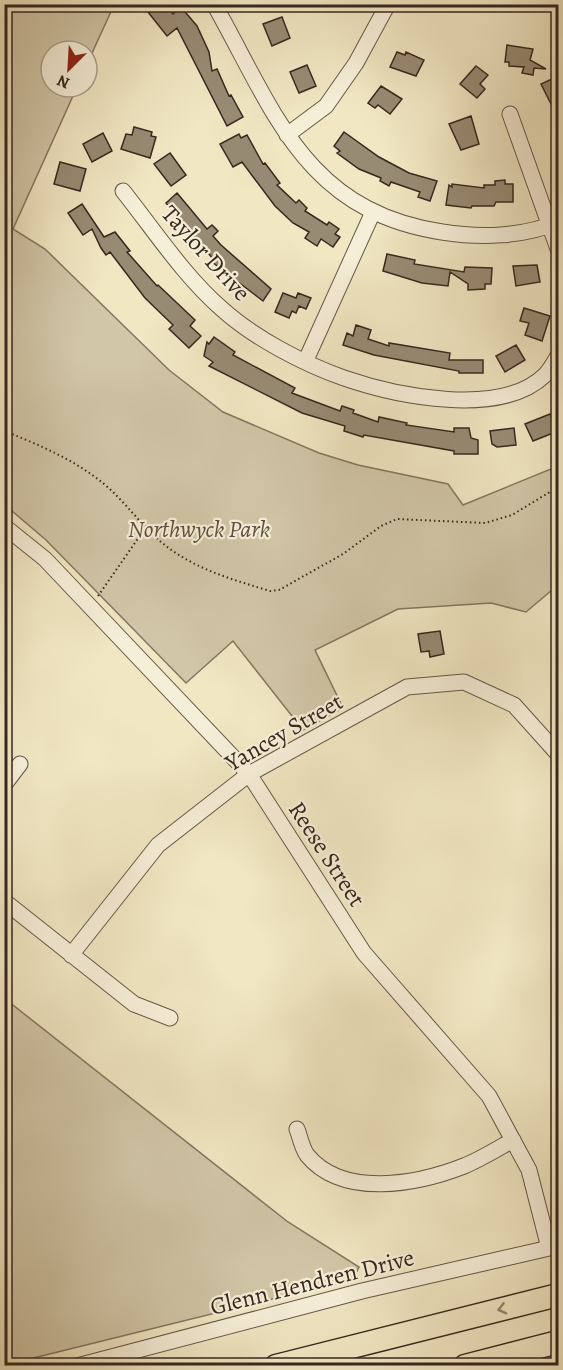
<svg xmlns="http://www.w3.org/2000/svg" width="563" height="1370" viewBox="0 0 563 1370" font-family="Alegreya,serif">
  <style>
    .green { fill: #d1c6a7; stroke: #847662; stroke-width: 1.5 }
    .building { fill: #988b74; stroke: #37271e; stroke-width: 1.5 }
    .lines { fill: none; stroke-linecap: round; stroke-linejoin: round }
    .minor-casing { stroke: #665747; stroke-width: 17 }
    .highway-casing { stroke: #37271e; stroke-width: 25 }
    .path { stroke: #37271e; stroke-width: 2; stroke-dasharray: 1.5 3; stroke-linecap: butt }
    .minor { stroke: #f6efd8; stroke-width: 15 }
    .highway { stroke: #f1e7c3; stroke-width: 22 }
    .oneway { stroke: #948770 }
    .labels { text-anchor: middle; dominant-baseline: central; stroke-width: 4.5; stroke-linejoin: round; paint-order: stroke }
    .street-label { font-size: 24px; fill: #37271e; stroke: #f6efd8 }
    .park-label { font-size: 24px; font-style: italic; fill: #5e4f40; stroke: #f6efd8 }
  </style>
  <rect width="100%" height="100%" fill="#f1e7c3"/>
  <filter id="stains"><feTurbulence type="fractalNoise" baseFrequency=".00333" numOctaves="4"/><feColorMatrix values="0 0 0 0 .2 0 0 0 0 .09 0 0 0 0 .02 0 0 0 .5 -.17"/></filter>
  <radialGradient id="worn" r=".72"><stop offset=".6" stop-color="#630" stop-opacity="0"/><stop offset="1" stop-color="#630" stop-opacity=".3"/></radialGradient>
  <path class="green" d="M5,4l109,1 -27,59v-13h-36v36h26l-64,142 32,20 124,121 54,42 96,41 39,12 90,19 15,21 95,-39v119l-32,27 -35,-9 -93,6 -83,41 28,58 -40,22 -70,-89 -47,42 -140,-143 -41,-35z
    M4,998l284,224 71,45 -6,12 -348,86z"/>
  <path class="building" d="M157,4h8l8,10 8,-7 16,19 12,26 3,19 5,-2 12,27 2,-1 12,22 -16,9 -50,-98 -10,8 -19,-24z
    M282,17l8,21 -18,8 -9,-22z
    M507,45l26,4 -3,11 16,9 -12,-1 -1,7 -11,-2 2,-6 -15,-1v-4h-4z
    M397,52l8,3 1,-3 18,8 -8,16 -26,-9z
    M307,65l9,21 -17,7 -9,-21z
    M476,66l12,9 -8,9 5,5 -8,9 -17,-14z
    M554,78l4,8v16l-6,4 -11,-22z
    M381,86l21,13 -12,15 -12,-9 -3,3 -7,-5z
    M471,116l8,28 -18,6 -12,-26z
    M134,127l18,5 -1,4 5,1 -6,21 -29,-9 5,-15 6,1z
    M344,132l35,25 30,16 28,8 -7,20 -12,-4 2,-5 -29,-10 -2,4 -9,-5 1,-3 -22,-9 -22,-16 3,-2 -6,-5z
    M103,133l9,18 -20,11 -9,-18z
    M239,134l2,4 6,-3 16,29 2,-1 15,20 -3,2 19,18 3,-3 8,8 -2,3 22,14 2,-3 10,7 -4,5 5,3 -7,10 -12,-8 -4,7 -12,-8 4,-6 -16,-9 -18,-17 -33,-44 -9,5 -13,-23z
    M170,153l16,22 -15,11 -17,-22z
    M60,162l26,7 -6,22 -26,-7z
    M505,180v4h8v18h-17l-2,4h-22l-1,2 -25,-3 3,-20 3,2v-3l32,4v-3h11v-4z
    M177,193l30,36 5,-4 6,6 -5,5 8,9 50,44 -8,12 -51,-39 2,-2 -48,-57z
    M82,204l22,33 11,-5 15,19 -3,1 30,34 1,-1 37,35 -5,6 11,10 -12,12 -20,-19 4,-4 -28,-27 -35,-46 -4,3 -5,-7 -9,-19 -9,6 -15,-22z
    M387,254l28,6 -1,4 50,8 1,-5 27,1 -1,16h-6v5l-17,1v-6l-18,-12 -2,14 -26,-3 -39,-12z
    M537,265l3,17 -24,4 -3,-20z
    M283,293l13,5 2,-5 13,5 -5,11 -7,-3 -3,7 -4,-2 -3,7 -14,-6z
    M524,308l26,8 -8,25 -17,-6 4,-12 -9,-2z
    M356,325l15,5 -3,9 21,7v-3l61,10 -1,7h34v13h-24v-2l-85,-16 -31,-10 4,-12 6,3z
    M214,337l21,15 -2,3 62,33 -3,5 48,18 2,-5 12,4 -1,3 25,9 1,-5 28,6 -1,2 48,7v-4h15l2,10 7,2v14h-24v-3l-90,-16 -1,2 -19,-6 1,-5 -43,-13 -93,-47 4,-4 -9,-6 3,-14 2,2z
    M516,345l9,15 -20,12 -9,-16z
    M550,414l8,17 -25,10 -8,-17z
    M514,428l2,17 -19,2 -5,-3 -2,-13z
    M440,631l4,23 -14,3 -1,-6 -8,1 -3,-18z"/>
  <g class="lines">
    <g class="minor-casing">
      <path id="minor" d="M214,4c60,106 90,207 228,228 38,6 81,5 116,-10
        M510,114l48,135
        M287,135l39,-29 30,-43 32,-59
        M123,191c31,39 61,85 99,118 32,29 82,55 122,69 52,18 157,40 201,-3 5,-5 9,-13 13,-19
        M306,360l67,-148
        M4,526l41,33 204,215 115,179 125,143 40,74 20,78
        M4,785l16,-21
        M4,901l130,103 36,14
        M71,955l87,-110 91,-71 158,-87 57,-5 50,23 44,49
        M297,1129c3,8 5,19 10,26 36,44 111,29 157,11 17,-7 33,-17 49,-26
        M77,1366l285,-75 196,-45"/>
    </g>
    <g class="highway-casing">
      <path id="highway" d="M276,1366l282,-71
        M465,1366l93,-24"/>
    </g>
    <path class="path" d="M4,431c39,15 82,34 111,63 18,18 34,40 55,55 31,22 64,31 100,42l9,-1 64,-36 38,-28 16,-7 88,4 27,-8 46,-28
      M98,596l48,-69"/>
    <use href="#minor" class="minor"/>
    <use href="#highway" class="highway"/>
  </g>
  <defs><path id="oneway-chevron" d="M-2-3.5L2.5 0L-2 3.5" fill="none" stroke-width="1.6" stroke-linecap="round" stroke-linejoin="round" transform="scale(1.5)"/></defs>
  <use class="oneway" href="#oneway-chevron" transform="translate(502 1309) rotate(166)"/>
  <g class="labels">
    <g class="street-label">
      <text transform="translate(206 253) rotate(48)">Taylor Drive</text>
      <text transform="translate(284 732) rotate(-30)">Yancey Street</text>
      <text transform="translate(327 854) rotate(57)">Reese Street</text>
      <text transform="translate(312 1282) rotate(-14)">Glenn Hendren Drive</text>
    </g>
    <g class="park-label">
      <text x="199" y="529">Northwyck Park</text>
    </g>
  </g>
  <rect width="563" height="1370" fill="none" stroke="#f1e7c3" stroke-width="24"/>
  <rect x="6" y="6" width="551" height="1358" fill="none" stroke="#37271e" stroke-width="3"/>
  <rect x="12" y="12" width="539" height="1346" fill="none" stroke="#37271e" stroke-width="1.5"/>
  <g transform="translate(69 69) rotate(204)"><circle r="28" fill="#f6efd8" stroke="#aa9f8e" stroke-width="1.5"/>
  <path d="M0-4.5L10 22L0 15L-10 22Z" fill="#8f2418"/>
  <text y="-9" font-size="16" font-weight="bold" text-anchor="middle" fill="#37271e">N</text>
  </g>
  <rect width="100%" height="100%" filter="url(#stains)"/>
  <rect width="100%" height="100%" fill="url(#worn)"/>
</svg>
